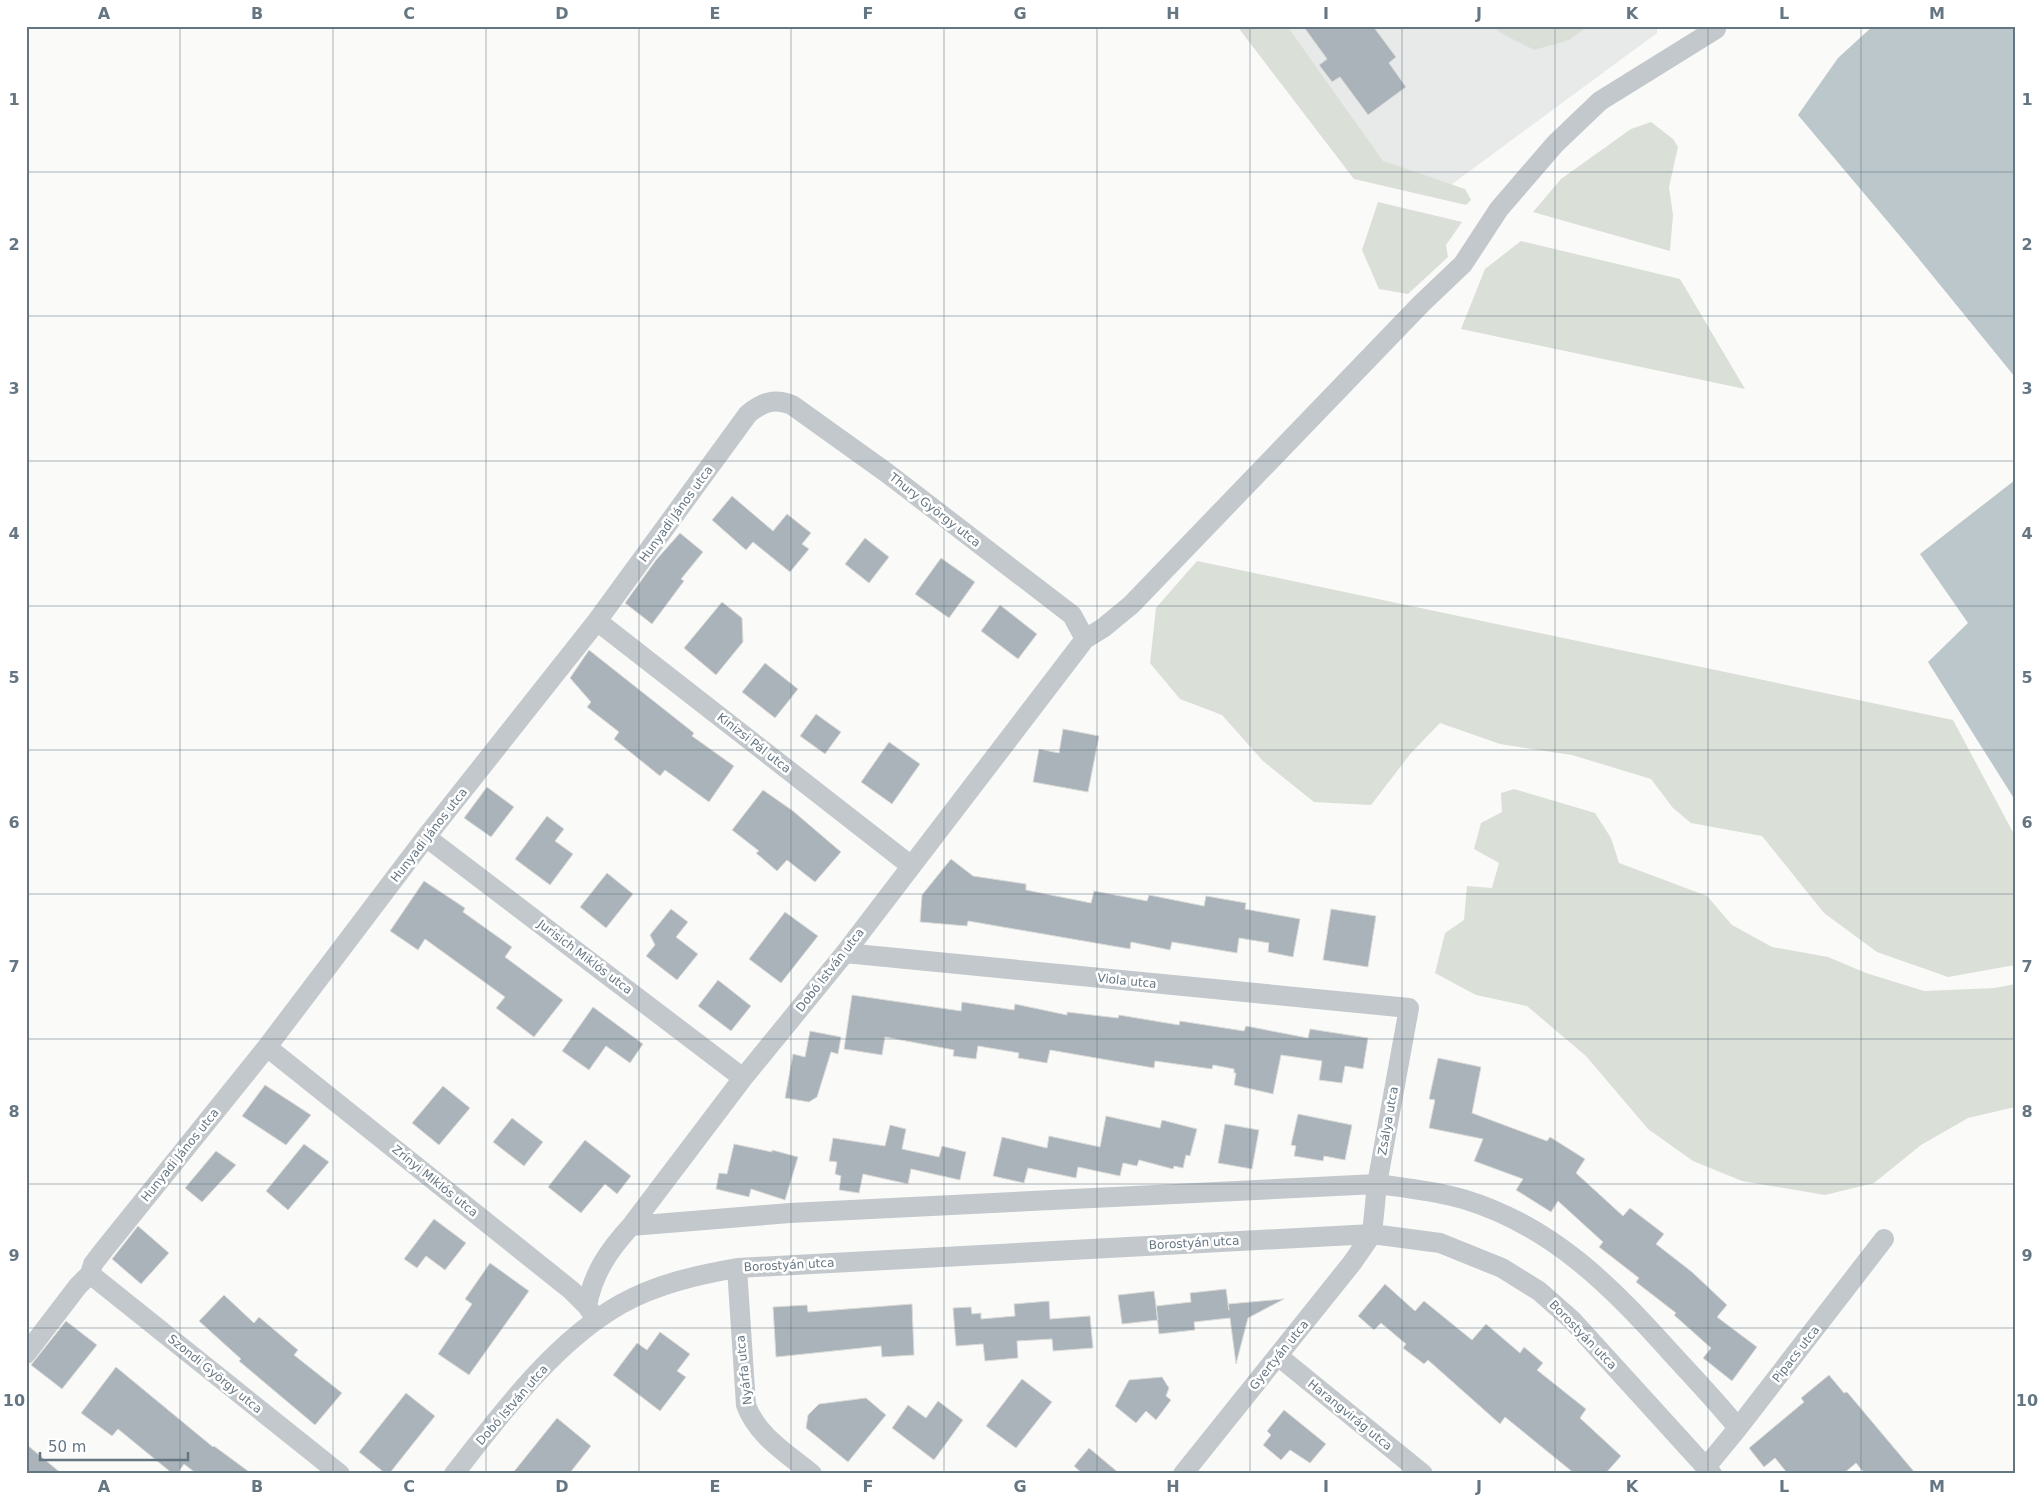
<svg xmlns="http://www.w3.org/2000/svg" width="2041" height="1500" viewBox="0 0 2041 1500" font-family="'DejaVu Sans',sans-serif">
  <style>
    .built { fill: #e8e9e9 }
    .green { fill: #dadfd7 }
    .water { fill: #bbc7cb }
    .building { fill: #aab3b9; stroke: #dcdcda }
    .lines { fill: none; stroke-linecap: round; stroke-linejoin: round }
    .minor { stroke: #c3c8cc; stroke-width: 20 }
    .grid { fill: none; stroke: #657683; stroke-width: 1; stroke-opacity: 0.55 }
    .labels { text-anchor: middle; dominant-baseline: central; stroke-width: 5; stroke-linejoin: round; paint-order: stroke }
    .street-label { font-size: 12px; fill: #657683; stroke: #fff }
    .neatline { fill: none; stroke: #657683; stroke-width: 2 }
    .grid-label { font-size: 16px; text-anchor: middle; font-weight: bold; fill: #657683 }
  </style>
  <rect width="100%" height="100%" fill="#fafaf8"/>
  <path class="built" d="M1266,26h391v7l-217,160 -67,-20z"/>
  <path class="green" d="M1237,26h50l96,135 82,28 6,11 -5,5 -112,-26z
    M1495,26h93l-19,14 -35,10 -35,-18z
    M1651,122l22,17 5,8 -9,40 4,28 -3,36 -137,-39 28,-33 70,-50z
    M1378,202l84,20 -16,23 2,12 -40,37 -29,-5 -17,-39z
    M1521,241l159,38 65,110 -284,-60 24,-60z
    M1197,561l756,159 62,116v129l-67,12 -71,-25 -53,-39 -62,-77 -71,-13 -18,-15 -22,-29 -79,-24 -72,-11 -60,-21 -29,30 -40,52 -57,-3 -51,-41 -41,-46 -42,-16 -30,-36 6,-55z
    M1514,789l81,24 16,25 8,25 88,33 25,29 40,22 56,10 38,16 58,18 71,-3 20,-4v123l-47,11 -47,27 -47,38 -49,12 -83,-14 -49,-20 -45,-32 -62,-73 -59,-50 -51,-11 -41,-22 10,-40 19,-13 3,-34 25,2 7,-25 -25,-14 7,-26 21,-11 -1,-19z"/>
  <path class="water" d="M1873,26h142v351l-105,-129 -112,-133 40,-57z
    M2015,480v320l-87,-138 40,-39 -48,-69z"/>
  <path class="building" d="M1303,26h70l23,31 -7,6 17,24 -38,28 -28,-38 -8,5 -13,-17 8,-6z
    M732,496l41,35 14,-17 24,19 -9,11 7,5 -19,23 -37,-30 -7,8 -34,-30z
    M680,533l23,19 -22,27 3,2 -32,43 -27,-21 31,-43z
    M865,538l24,19 -20,26 -24,-19z
    M941,558l34,24 -26,36 -34,-24z
    M722,602l20,16 1,24 -27,33 -32,-27z
    M1000,605l37,29 -19,25 -37,-28z
    M589,650l105,83 -2,3 42,30 -25,36 -44,-32 -5,6 -46,-37 5,-7 -32,-25 4,-5 -21,-24z
    M765,663l33,26 -23,29 -33,-26z
    M816,714l25,18 -16,22 -25,-18z
    M1063,729l36,7 -11,56 -55,-10 6,-33 20,4z
    M889,742l31,22 -28,40 -31,-22z
    M487,787l27,20 -23,30 -27,-19z
    M763,790l30,21 48,41 -26,30 -28,-22 -10,11 -21,-18 3,-2 -27,-21z
    M547,816l17,13 -9,12 18,13 -23,31 -35,-26z
    M951,859l22,17 53,8v6l65,13 3,-12 53,10 2,-6 55,11 2,-10 40,7 -1,6 55,10 -7,38 -25,-5 1,-9 -30,-5 -2,15 -65,-11 -2,8 -39,-8 -1,7 -162,-28 -1,5 -47,-4 2,-27z
    M607,873l26,21 -27,34 -26,-21z
    M424,881l41,27 -2,4 49,35 -7,10 58,43 -29,37 -38,-29 9,-11 -80,-58 -7,11 -28,-19z
    M671,909l17,13 -12,15 22,17 -21,26 -31,-24 9,-11 -5,-10z
    M1331,909l45,7 -8,51 -45,-7z
    M785,912l33,24 -37,47 -32,-24z
    M718,980l33,26 -20,25 -33,-25z
    M852,995l109,16 1,-9 52,8 1,-6 52,11v-3l51,6 1,-3 60,10 1,-4 64,10 2,-5 62,12 2,-9 58,9 -5,31 -18,-3 -3,17 -23,-3 3,-19 -41,-6 -8,39 -39,-9 2,-12h-2v-4l-21,-4 -1,4 -57,-8 -1,7 -104,-18 -3,13 -29,-5 1,-5 -41,-7 -2,13 -23,-3 1,-6 -69,-13 -3,18 -38,-6z
    M593,1007l50,37 -13,19 -24,-17 -17,24 -27,-19z
    M810,1031l31,6 -3,17 -7,-2 -14,45 -8,5 -24,-4 8,-44 12,3z
    M1438,1058l43,9 -9,46 75,28 3,-4 35,22 -9,14 47,43 7,-8 34,26 -8,10 36,28 35,33 -10,12 40,30 -25,34 -29,-23 8,-10 -37,-33 2,-2 -40,-31 3,-4 -40,-31 4,-5 -45,-41 -7,11 -35,-22 7,-11 -49,-18 9,-22 -54,-11 6,-28 -6,-1z
    M265,1085l46,30 -25,30 -44,-29z
    M443,1086l27,22 -31,37 -27,-22z
    M1298,1114l54,11 -7,35 -21,-4 -1,5 -29,-5 2,-10 -5,-1z
    M1106,1116l54,12 2,-8 35,9 -7,27 -4,-1 -3,13 -9,-2 -1,3 -34,-9 -2,6 -14,-3 -3,13 -42,-9 -2,11 -48,-10 -4,15 -31,-7 9,-39 45,11 2,-12 51,11z
    M512,1118l31,24 -19,24 -31,-24z
    M1225,1124l34,6 -7,39 -34,-6z
    M890,1125l16,4 -4,20 37,8 3,-11 24,6 -6,28 -49,-11 -3,15 -45,-10 -4,19 -20,-3 2,-14 -6,-2 2,-12 -8,-1 4,-23 52,8z
    M585,1140l46,36 -14,18 -12,-10 -24,29 -33,-26z
    M304,1144l25,18 -41,48 -22,-19z
    M734,1144l38,8v-2l26,7 -13,43 -34,-11 -2,8 -33,-8 3,-16 8,1z
    M216,1151l20,14 -34,37 -17,-14z
    M434,1219l32,24 -21,27 -19,-14 -9,12 -13,-9z
    M138,1226l31,27 -28,31 -29,-25z
    M490,1263l39,28 -60,84 -31,-21 34,-50 -7,-5z
    M1385,1284l30,27 9,-10 48,39 14,-16 34,29 4,-6 19,16 -6,7 49,39 -6,9 41,38 -16,18h-30l-70,-57 -5,7 -72,-64 -4,4 -21,-16 3,-4 -25,-21 -7,7 -16,-14z
    M1226,1289l3,21 -1,-6 56,-5 -36,19 -12,46 -6,-46 -36,4 1,8 -36,4 -3,-28 35,-4 -1,-9z
    M1154,1291l4,29 -36,4 -4,-29z
    M224,1295l30,28 5,-6 39,33 -4,5 48,38 -27,32 -76,-64 2,-2 -42,-38z
    M1049,1301l1,18 40,-3 3,32 -40,3 -1,-12 -35,2 1,17 -33,3 -2,-17 -27,2 -3,-38 18,-1 1,7 9,-1v6l34,-3 -1,-12z
    M912,1304l2,51 -32,2 -1,-11 -105,11 -3,-50 34,-2 1,7z
    M66,1321l31,24 -35,44 -31,-24z
    M660,1332l30,22 -13,17 9,6 -26,34 -47,-36 24,-32 10,7z
    M116,1367l97,80 1,-1 38,28h-55l-13,-10 -7,10h-4l-55,-45 -6,7 -31,-23z
    M1829,1375l15,18 3,-1 69,82h-51l-9,-11 -13,11h-55l-13,-16 -11,9 -15,-19 55,-46 -3,-4z
    M1162,1377l7,11 -3,8 5,4 -15,20 -10,-9 -10,12 -21,-17 14,-26z
    M1022,1379l30,23 -36,46 -30,-22z
    M406,1393l29,23 -46,58h-3l-27,-22z
    M866,1398l20,17 -38,47 -42,-34 2,-13 11,-11z
    M938,1401l25,19 -29,40 -42,-32 16,-23 18,13z
    M1284,1410l42,34 -16,19 -20,-13 -9,10 -18,-15 8,-10 -4,-4z
    M557,1418l34,28 -22,28h-57z
    M26,1444l36,30h-36z
    M1089,1448l31,26h-37l-9,-8z"/>
  <g class="lines">
    <path class="minor" d="M597,621l313,244
      M426,837l317,241
      M845,953l564,55 -32,176 -5,50 -20,29 -169,211
      M267,1047l304,243 16,16 6,9
      M631,1226l159,-13 587,-29c29,4 58,7 86,15 90,27 149,88 210,156 22,24 45,48 65,73
      M737,1268l9,137c11,31 42,49 66,69
      M90,1274l3,-10 10,-13 164,-204 159,-210 171,-216 151,-207c15,-12 26,-16 44,-9l95,68 185,142 13,24
      M90,1274l250,200
      M587,1306c6,-33 22,-56 44,-80l112,-148 102,-125 240,-314 18,-11 28,-23 290,-301 42,-40 36,-55 56,-65 45,-43 116,-72
      M26,1354l52,-68 12,-12
      M1278,1356l145,118
      M1706,1467l32,-39 146,-189
      M454,1474c47,-60 100,-132 167,-170 36,-20 76,-29 116,-36l635,-34 68,9 62,25 37,23 33,29 140,154"/>
  </g>
  <path class="grid" d="M180,26v1448M333,26v1448M486,26v1448M639,26v1448M791,26v1448M944,26v1448M1097,26v1448M1250,26v1448M1402,26v1448M1555,26v1448M1708,26v1448M1861,26v1448M26,172h1989M26,316h1989M26,461h1989M26,606h1989M26,750h1989M26,894h1989M26,1039h1989M26,1184h1989M26,1328h1989"/>
  <g class="labels">
    <g class="street-label">
      <text transform="translate(935 510) rotate(38)">Thury György utca</text>
      <text transform="translate(676 514) rotate(-54)">Hunyadi János utca</text>
      <text transform="translate(754 743) rotate(38)">Kinizsi Pál utca</text>
      <text transform="translate(429 835) rotate(-52)">Hunyadi János utca</text>
      <text transform="translate(585 957) rotate(37)">Jurisich Miklós utca</text>
      <text transform="translate(830 970) rotate(-52)">Dobó István utca</text>
      <text transform="translate(1127 981) rotate(6)">Viola utca</text>
      <text transform="translate(1388 1121) rotate(-80)">Zsálya utca</text>
      <text transform="translate(180 1155) rotate(-51)">Hunyadi János utca</text>
      <text transform="translate(435 1181) rotate(39)">Zrínyi Miklós utca</text>
      <text transform="translate(1194 1243) rotate(-3)">Borostyán utca</text>
      <text transform="translate(789 1265) rotate(-3)">Borostyán utca</text>
      <text transform="translate(1583 1335) rotate(46)">Borostyán utca</text>
      <text transform="translate(1796 1354) rotate(-52)">Pipacs utca</text>
      <text transform="translate(1279 1355) rotate(-51)">Gyertyán utca</text>
      <text transform="translate(744 1370) rotate(-96)">Nyárfa utca</text>
      <text transform="translate(215 1374) rotate(39)">Szondi György utca</text>
      <text transform="translate(512 1405) rotate(-49)">Dobó István utca</text>
      <text transform="translate(1350 1415) rotate(39)">Harangvirág utca</text>
    </g>
  </g>
  <rect width="2041" height="1500" fill="none" stroke="#ffffff" stroke-width="55"/>
  <path d="M40 1452v8h148v-8" fill="none" stroke="#657683" stroke-width="2.5"/>
  <text x="48" y="1452" font-size="15" fill="#657683" stroke="#ffffff" stroke-width="4" paint-order="stroke">50 m</text>
  <rect x="28" y="28" width="1986" height="1444" class="neatline"/>
  <g class="grid-label">
    <text x="104" y="19">A</text>
    <text x="257" y="19">B</text>
    <text x="409" y="19">C</text>
    <text x="562" y="19">D</text>
    <text x="715" y="19">E</text>
    <text x="868" y="19">F</text>
    <text x="1020" y="19">G</text>
    <text x="1173" y="19">H</text>
    <text x="1326" y="19">I</text>
    <text x="1479" y="19">J</text>
    <text x="1632" y="19">K</text>
    <text x="1784" y="19">L</text>
    <text x="1937" y="19">M</text>
    <text x="14" y="105">1</text>
    <text x="2027" y="105">1</text>
    <text x="14" y="250">2</text>
    <text x="2027" y="250">2</text>
    <text x="14" y="394">3</text>
    <text x="2027" y="394">3</text>
    <text x="14" y="539">4</text>
    <text x="2027" y="539">4</text>
    <text x="14" y="683">5</text>
    <text x="2027" y="683">5</text>
    <text x="14" y="828">6</text>
    <text x="2027" y="828">6</text>
    <text x="14" y="972">7</text>
    <text x="2027" y="972">7</text>
    <text x="14" y="1117">8</text>
    <text x="2027" y="1117">8</text>
    <text x="14" y="1261">9</text>
    <text x="2027" y="1261">9</text>
    <text x="14" y="1406">10</text>
    <text x="2027" y="1406">10</text>
    <text x="104" y="1492">A</text>
    <text x="257" y="1492">B</text>
    <text x="409" y="1492">C</text>
    <text x="562" y="1492">D</text>
    <text x="715" y="1492">E</text>
    <text x="868" y="1492">F</text>
    <text x="1020" y="1492">G</text>
    <text x="1173" y="1492">H</text>
    <text x="1326" y="1492">I</text>
    <text x="1479" y="1492">J</text>
    <text x="1632" y="1492">K</text>
    <text x="1784" y="1492">L</text>
    <text x="1937" y="1492">M</text>
  </g>
</svg>
